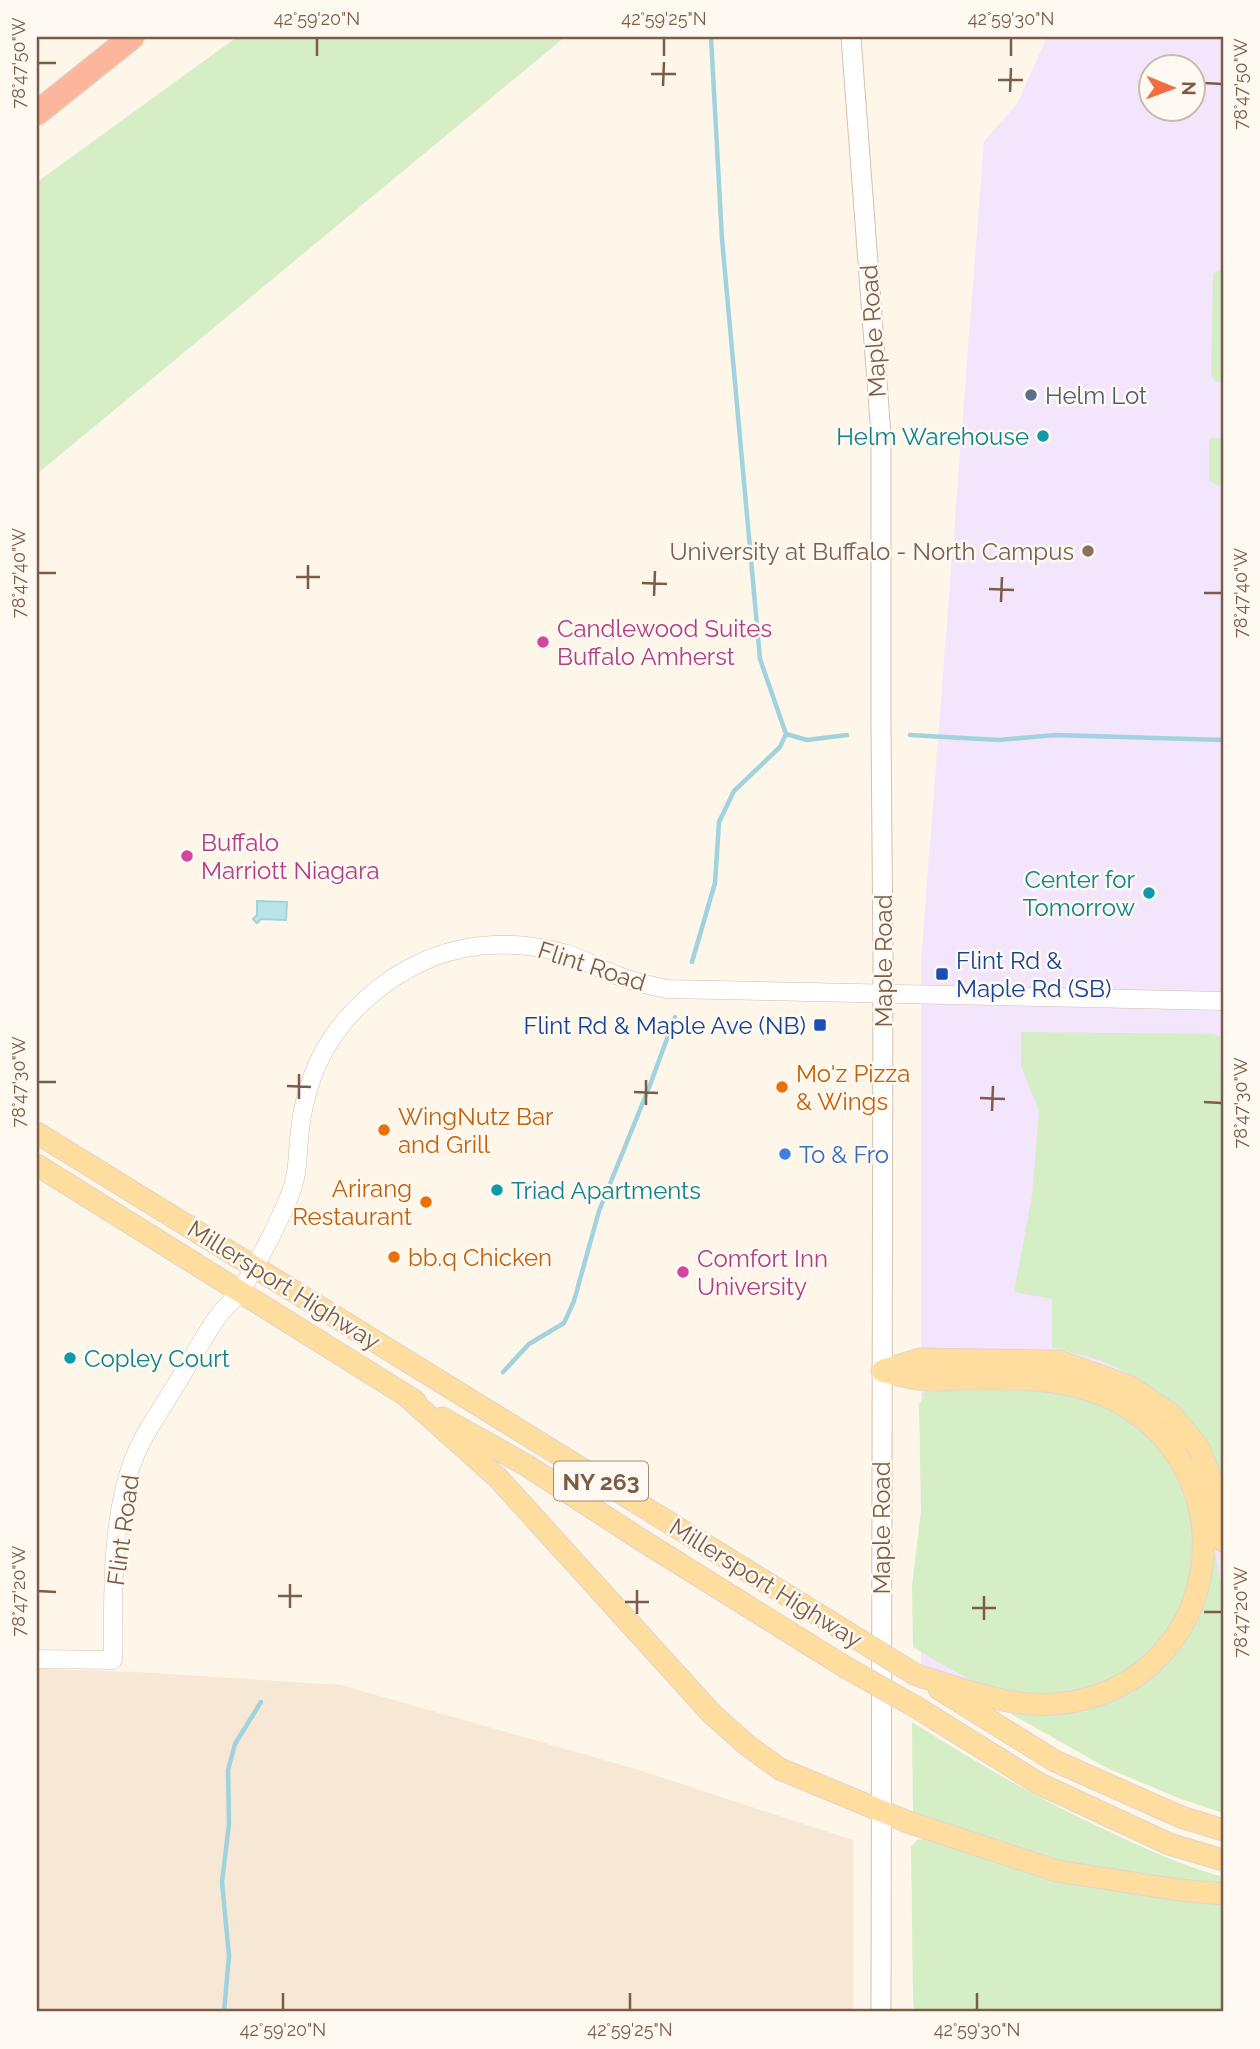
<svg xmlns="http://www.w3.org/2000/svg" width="1260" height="2049" viewBox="0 0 1260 2049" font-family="Raleway,sans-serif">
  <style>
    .residential { fill: #f7e8d6 }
    .education { fill: #f3e5fb; fill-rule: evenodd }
    .green { fill: #d5eec5 }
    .water { fill: #bae3ea; stroke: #a0d3dd; stroke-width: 2 }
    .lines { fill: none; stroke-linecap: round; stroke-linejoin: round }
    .stream { stroke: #a0d3dd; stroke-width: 4.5 }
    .tertiary-casing { stroke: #d2beac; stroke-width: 19 }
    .secondary-casing { stroke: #d8c0ac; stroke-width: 21 }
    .primary-casing { stroke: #ddd5d0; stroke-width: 23 }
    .motorway-casing { stroke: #ddd5d0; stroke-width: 26 }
    .tertiary { stroke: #fff; stroke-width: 18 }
    .secondary { stroke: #fff; stroke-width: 19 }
    .primary { stroke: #ffdd9f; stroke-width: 21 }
    .motorway { stroke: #fdb69b; stroke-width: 24 }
    .primary-bridge-casing { stroke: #ddd5d0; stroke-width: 23; stroke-linecap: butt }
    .primary-bridge { stroke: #ffdd9f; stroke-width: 21 }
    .ticks { fill: none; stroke: #7c5c49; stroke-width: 2.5 }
    .service-dot { fill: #5c6f8a; stroke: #fffaf1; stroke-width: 2.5 }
    .culture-dot { fill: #0f9aa8; stroke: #fffaf1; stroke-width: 2.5 }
    .education-dot { fill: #8d6e63; stroke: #fffaf1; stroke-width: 2.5 }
    .hotel-dot { fill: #d1479c; stroke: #fffaf1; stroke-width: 2.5 }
    .transit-dot { fill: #1a4fb4; stroke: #fffaf1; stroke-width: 2.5 }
    .food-dot { fill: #e8710a; stroke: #fffaf1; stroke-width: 2.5 }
    .shop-dot { fill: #3f7fe0; stroke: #fffaf1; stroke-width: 2.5 }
    .labels { text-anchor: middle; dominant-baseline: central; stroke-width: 5; stroke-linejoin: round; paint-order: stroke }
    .shield { fill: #fffaf1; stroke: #a38b7b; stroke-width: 2 }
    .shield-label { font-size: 23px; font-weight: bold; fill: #7c5c49 }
    .street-label { font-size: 24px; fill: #7c5c49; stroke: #fffaf1 }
    .service-label { font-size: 24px; fill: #4e5e75; stroke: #fffaf1; text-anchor: start }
    .culture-label { font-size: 24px; fill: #0d838f; stroke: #fffaf1; text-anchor: end }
    .education-label { font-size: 24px; fill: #785e54; stroke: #fffaf1; text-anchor: end }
    .hotel-label { font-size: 24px; fill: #b23c85; stroke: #fffaf1; text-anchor: start }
    .transit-label { font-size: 24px; fill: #164399; stroke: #fffaf1; text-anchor: start }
    .food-label { font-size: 24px; fill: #c56008; stroke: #fffaf1; text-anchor: start }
    .shop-label { font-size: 24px; fill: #366cbe; stroke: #fffaf1; text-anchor: start }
    .neatline { fill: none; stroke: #7c5c49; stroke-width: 2.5 }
    .ticks-label { font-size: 18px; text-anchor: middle; fill: #7c5c49 }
  </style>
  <rect width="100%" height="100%" fill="#fef6e9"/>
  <path class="residential" d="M37,1669l101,3 203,13 295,84 217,71v172h-816z"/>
  <path class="education" d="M1047,37h176v1720l-302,-86v-709l63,-821 33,-37zM1152,66h42v42h-42z"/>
  <path class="green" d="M237,37h328l-528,437v-292z
    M1218,270h5l-1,112h-6l-5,-6 2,-102z
    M1209,438h14v46l-5,2 -9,-6z
    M1021,1032l192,2 7,3 3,140v313l-56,-91 -43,-28 -25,-11 -47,-13v-48l-38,-7 18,-96 7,-85 -18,-45z
    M948,1388c49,1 97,-2 143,13 8,3 18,5 25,9 25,14 41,32 56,56 47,77 19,176 -64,216 -30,14 -67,16 -100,11 -26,-4 -72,-32 -95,-46l-1,-61 9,-75 -2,-107 5,-7 -2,-4z
    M1215,1551l8,45v217l-42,-14 -74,-31 -96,-54 1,-3 51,1 28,-5 27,-10 25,-15 66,-105z
    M912,1722c61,39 122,74 187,105 41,19 81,38 124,50v9l-169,-24 -141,-49z
    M929,1837l14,1 1,7 84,28 37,9 158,23v107h-306l-3,-4 -1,-11 -2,-150 6,-7z"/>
  <path class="water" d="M257,901l30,1 -1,18 -25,-1 -4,4 -4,-4 4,-4z"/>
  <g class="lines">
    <path class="stream" d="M711,37l11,202 38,420 26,75 21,6 40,-5
      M910,735l89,5 56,-5 168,5
      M692,962l23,-79 4,-61 15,-31 46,-44 6,-13
      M503,1372l26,-28 35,-21 10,-22 25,-90 51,-126 25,-68
      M224,2012l5,-56 -7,-74 7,-58 -1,-54 7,-26 26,-42"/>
    <g class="tertiary-casing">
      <path id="tertiary" d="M37,1659l76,1c0,-60 -2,-126 15,-184 8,-30 25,-54 41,-80 17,-26 32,-56 50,-81 6,-8 15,-15 21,-24 16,-24 38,-67 49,-94 10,-22 8,-44 11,-67 3,-28 12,-57 25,-81 21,-37 59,-70 97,-87 45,-21 98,-22 145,-8 16,5 29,13 44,19 18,8 36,12 56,16l556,12"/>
    </g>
    <g class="secondary-casing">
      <path id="secondary" d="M851,37l30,398v290l2,231 -2,1056"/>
    </g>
    <g class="primary-casing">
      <path id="primary" d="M37,1133l808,498
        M37,1165l378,236
        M884,1370l36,-11 139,2 70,25 43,29 27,33 14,36 10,57
        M882,1371c12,3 24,6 36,8 13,2 29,1 42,0 56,0 110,-4 160,24 132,75 101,273 -49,299 -53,10 -104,-12 -155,-27
        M403,1393l95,85 214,236 36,32 32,23 128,53 149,49 122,19 44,4
        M442,1418l84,47 117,76 202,126
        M939,1689l116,72 126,56 42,13
        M916,1707l122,76 131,61 54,16"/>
    </g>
    <g class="motorway-casing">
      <path id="motorway" d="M37,113l95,-76"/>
    </g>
    <use href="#tertiary" class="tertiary"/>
    <use href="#secondary" class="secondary"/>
    <use href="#primary" class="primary"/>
    <use href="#motorway" class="motorway"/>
    <g class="primary-bridge-casing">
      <path id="primary-bridge" d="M845,1631l71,44
        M845,1667l71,40"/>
    </g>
    <use href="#primary-bridge" class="primary-bridge"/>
  </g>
  <path class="ticks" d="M317,56v-18M664,56v-18M1011,56v-18M38,63h18M651,74h25M998,80h25M1204,83l18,1M663,86l1,-24M1010,92l1,-24M38,573h18M296,577h24M642,583l25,1M308,589v-24M989,589l25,1M1204,593h18M654,596l1,-25M1001,602l1,-25M38,1082h18M287,1086l24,1M634,1092l24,1M980,1098l25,1M299,1099v-25M1204,1102l18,1M646,1105v-25M992,1111l1,-25M38,1591l18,1M278,1596h24M625,1602h24M290,1608v-24M972,1608h24M1204,1612h18M637,1614v-24M984,1620v-24M283,2010v-17M630,2010v-17M977,2010v-17"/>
  <circle class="service-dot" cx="1031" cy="395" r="7"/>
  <g class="culture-dot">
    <circle cx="1043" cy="436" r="7"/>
    <circle cx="1149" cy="893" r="7"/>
    <circle cx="497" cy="1190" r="7"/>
    <circle cx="70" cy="1358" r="7"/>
  </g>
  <circle class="education-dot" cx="1088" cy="551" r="7"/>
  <g class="hotel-dot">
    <circle cx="543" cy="642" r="7"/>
    <circle cx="187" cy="856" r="7"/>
    <circle cx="683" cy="1272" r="7"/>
  </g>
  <g class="transit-dot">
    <rect x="935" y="967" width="14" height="14" rx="3.5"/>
    <rect x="813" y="1018" width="14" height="14" rx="3.5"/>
  </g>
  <g class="food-dot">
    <circle cx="782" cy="1087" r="7"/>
    <circle cx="384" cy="1130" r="7"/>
    <circle cx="426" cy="1202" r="7"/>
    <circle cx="394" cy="1257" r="7"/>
  </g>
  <circle class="shop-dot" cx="785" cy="1154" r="7"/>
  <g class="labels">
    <rect class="shield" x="554" y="1461.5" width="94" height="39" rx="5"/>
    <g class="shield-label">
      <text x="601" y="1481">NY 263</text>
    </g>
    <g class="street-label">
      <text transform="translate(873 331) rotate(-94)">Maple Road</text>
      <text transform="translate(883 961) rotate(-90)">Maple Road</text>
      <text transform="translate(592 966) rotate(18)">Flint Road</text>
      <text transform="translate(284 1285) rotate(32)">Millersport Highway</text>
      <text transform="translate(881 1528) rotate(-90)">Maple Road</text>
      <text transform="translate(123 1530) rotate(-82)">Flint Road</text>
      <text transform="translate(766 1583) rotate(32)">Millersport Highway</text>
    </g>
    <g class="service-label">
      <text x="1045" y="395">Helm Lot</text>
    </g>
    <g class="culture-label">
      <text x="1029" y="436">Helm Warehouse</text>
      <text x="1135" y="879">Center for<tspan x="1135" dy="28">Tomorrow</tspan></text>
      <text x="511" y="1190" text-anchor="start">Triad Apartments</text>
      <text x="84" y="1358" text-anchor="start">Copley Court</text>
    </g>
    <g class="education-label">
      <text x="1074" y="551">University at Buffalo - North Campus</text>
    </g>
    <g class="hotel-label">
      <text x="557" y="628">Candlewood Suites<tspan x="557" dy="28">Buffalo Amherst</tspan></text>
      <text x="201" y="842">Buffalo<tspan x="201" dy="28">Marriott Niagara</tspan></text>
      <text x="697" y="1258">Comfort Inn<tspan x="697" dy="28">University</tspan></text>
    </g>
    <g class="transit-label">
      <text x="956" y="960">Flint Rd &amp;<tspan x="956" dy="28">Maple Rd (SB)</tspan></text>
      <text x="806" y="1025" text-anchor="end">Flint Rd &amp; Maple Ave (NB)</text>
    </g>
    <g class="food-label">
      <text x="796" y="1073">Mo'z Pizza<tspan x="796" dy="28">&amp; Wings</tspan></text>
      <text x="398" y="1116">WingNutz Bar<tspan x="398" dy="28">and Grill</tspan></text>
      <text x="412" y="1188" text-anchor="end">Arirang<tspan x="412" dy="28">Restaurant</tspan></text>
      <text x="408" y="1257">bb.q Chicken</text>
    </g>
    <g class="shop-label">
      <text x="799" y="1154">To &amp; Fro</text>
    </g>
  </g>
  <rect width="1260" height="2049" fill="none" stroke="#fffaf1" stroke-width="77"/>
  <g transform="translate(1172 88) rotate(91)"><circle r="33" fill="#fffaf1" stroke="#cbbbae" stroke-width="2"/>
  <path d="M0-5L12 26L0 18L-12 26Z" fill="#f26d44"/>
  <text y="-10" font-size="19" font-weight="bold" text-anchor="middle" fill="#7c5c49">N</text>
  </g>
  <rect x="38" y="38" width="1184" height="1972" class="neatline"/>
  <g class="ticks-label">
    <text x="317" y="25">42°59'20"N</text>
    <text x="664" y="25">42°59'25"N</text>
    <text x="1011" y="25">42°59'30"N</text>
    <text transform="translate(19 63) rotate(-90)" y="6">78°47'50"W</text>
    <text transform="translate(1241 84) rotate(-90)" y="6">78°47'50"W</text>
    <text transform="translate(19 573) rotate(-90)" y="6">78°47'40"W</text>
    <text transform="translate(1241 593) rotate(-90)" y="6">78°47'40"W</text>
    <text transform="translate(19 1082) rotate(-90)" y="6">78°47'30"W</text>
    <text transform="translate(1241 1103) rotate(-90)" y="6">78°47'30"W</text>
    <text transform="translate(19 1591) rotate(-90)" y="6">78°47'20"W</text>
    <text transform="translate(1241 1612) rotate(-90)" y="6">78°47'20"W</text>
    <text x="283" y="2036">42°59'20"N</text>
    <text x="630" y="2036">42°59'25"N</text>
    <text x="977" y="2036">42°59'30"N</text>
  </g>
</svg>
